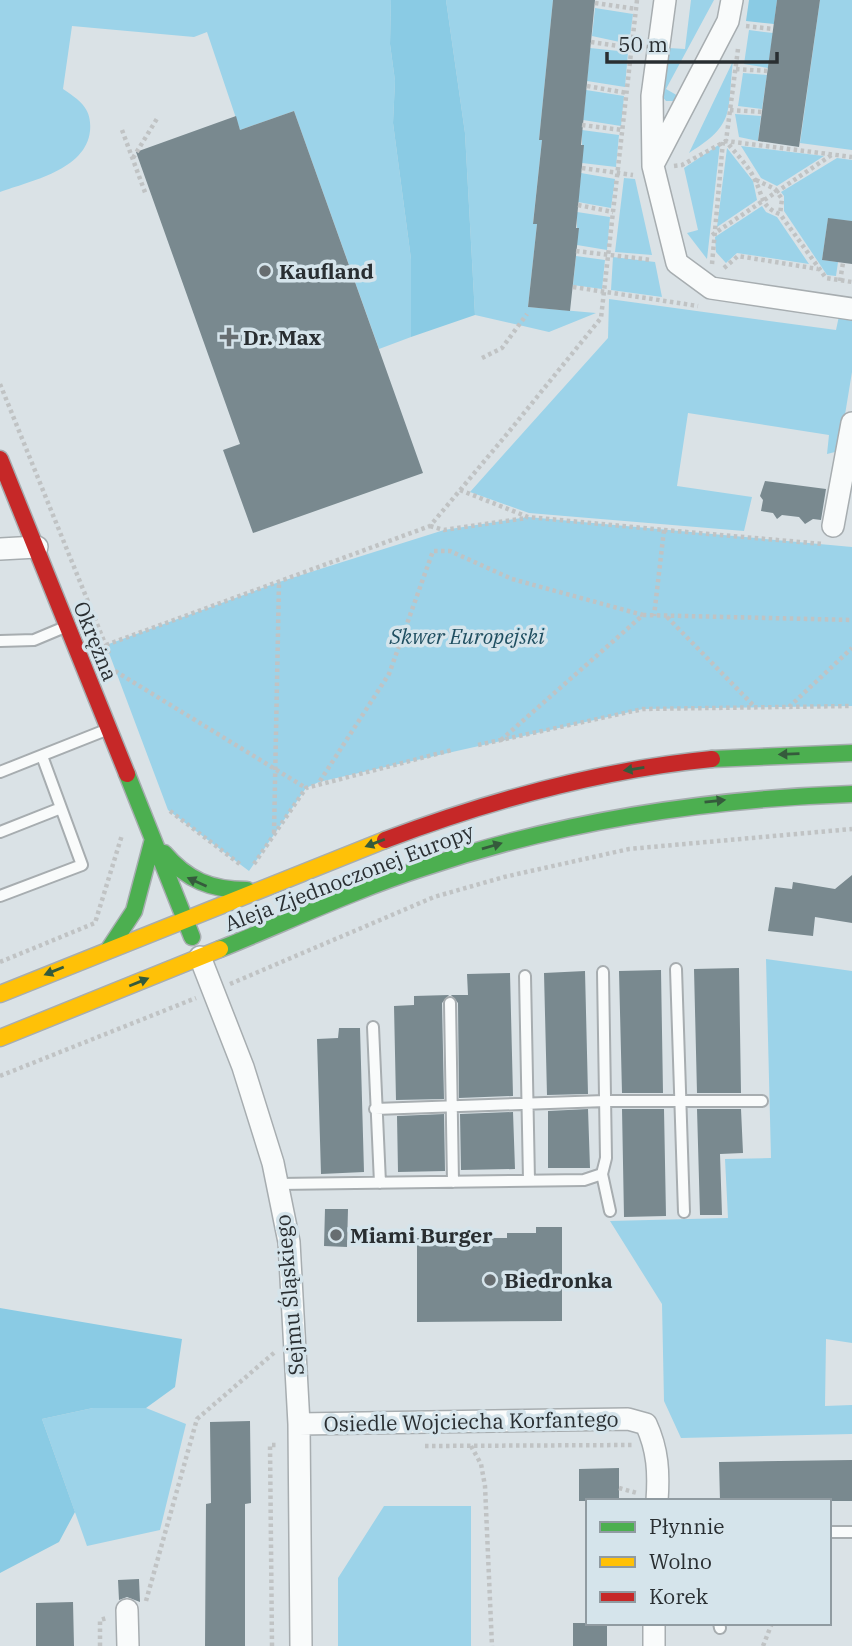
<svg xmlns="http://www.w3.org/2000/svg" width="852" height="1646" viewBox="0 0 852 1646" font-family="'IBM Plex Serif',serif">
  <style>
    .green { fill: #9cd3e9 }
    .forest { fill: #8acbe4 }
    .building { fill: #79898f }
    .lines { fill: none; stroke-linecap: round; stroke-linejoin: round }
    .lane-casing { stroke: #a7adb0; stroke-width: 14 }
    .street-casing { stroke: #a7adb0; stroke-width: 24 }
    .fast-casing { stroke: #a7adb0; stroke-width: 19 }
    .slow-casing { stroke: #a7adb0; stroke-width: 19 }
    .jam-casing { stroke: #a7adb0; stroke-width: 19 }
    .path { stroke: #c0c3c4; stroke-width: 4.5; stroke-dasharray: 3.5 3.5; stroke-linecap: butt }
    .lane { stroke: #f9fbfb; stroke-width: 10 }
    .street { stroke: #f9fbfb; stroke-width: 21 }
    .fast { stroke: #4caf50; stroke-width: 16 }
    .slow { stroke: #ffc107; stroke-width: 16 }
    .jam { stroke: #c62828; stroke-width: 16 }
    .oneway { fill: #355b3c }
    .poi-dot { fill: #676d70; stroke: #d5e4eb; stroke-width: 2.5 }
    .labels { text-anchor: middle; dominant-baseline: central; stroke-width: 7; stroke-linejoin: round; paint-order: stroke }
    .poi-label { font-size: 21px; font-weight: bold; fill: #292e31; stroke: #d5e4eb; text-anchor: start }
    .park-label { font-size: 21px; font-style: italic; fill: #1f4e60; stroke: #d5e4eb }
    .street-label { font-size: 21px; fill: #292e31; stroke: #d5e4eb }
  </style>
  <rect width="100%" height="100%" fill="#dae2e6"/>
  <path class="green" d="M0,0h391l-1,44 5,37 -2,42 18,136v78l-32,12 -85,-238 -54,19 -33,-98 -13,5 -122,-11 -9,63c18,12 29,20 27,42 -4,39 -60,50 -90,61z
    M446,0h107l-14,140h3l-9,83 4,1 -9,83 68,6 -47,19 -74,-17 -10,-182z
    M691,0h23l-48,89 14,8 -3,4h-11l-4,-5 7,-48 16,1z
    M820,0h32v150l-52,-7z
    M595,8l38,6 -4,30 -37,-8z
    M749,30l24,3 -5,35 -24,-4z
    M590,48l38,4 -3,35 -38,-6z
    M733,61c-6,52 3,63 -44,92z
    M743,73l24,2 -5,34 -24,-3z
    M586,90l38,6 -3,30 -38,-6z
    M735,114l26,2 -3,25 -19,-4z
    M582,130l37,5 -3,32 -34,-4z
    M720,144l-13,115 -20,-26 11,-3 -14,-62z
    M741,146l83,10 -47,30 -16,-8z
    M727,148l26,33 4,19 -40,27z
    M837,158l15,2v61l-24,-2 -6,41 16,2 -2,14 -9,-1 -43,-64v-15l-3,-4z
    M581,173l34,6 -4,29 -33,-6z
    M624,178l11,1 17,76 -37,-3z
    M762,206l4,6 11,5 32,47 -72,-11 -11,10 -10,-11 -1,-15z
    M577,212l33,5 -3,33 -30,-5z
    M576,256l29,4 -3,29 -29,-4z
    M613,257l42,5 7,35 -51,-7z
    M609,299l227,31 3,-14 13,2v54l-13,79 -12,3 2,-19 -141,-22 -11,73 75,11 -8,34 -215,-18 -59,-21 138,-154z
    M528,517l324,30v159l-209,3 -324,73 -13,6 -57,83 -81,-61 -62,-165 173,-63 165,-52z
    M766,959l86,12v372l-26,-4 -1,67 27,-1v29l-171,4 -17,-37 -2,-97 -52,-83 118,-3 -3,-59 46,-1z
    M93,1408h53l40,16 -26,106 -73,16 -45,-127z
    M384,1506h87v140h-133v-68z"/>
  <path class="forest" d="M391,0h55l19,133 10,182 -64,22v-78l-18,-136 2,-42 -5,-37z
    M749,0h28l-3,24 -28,-3z
    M0,1308l182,31 -7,48 -29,21h-53l-51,11 33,93 -16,30 -59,31z"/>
  <path class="building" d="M553,0h42l-14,145h3l-8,83h3l-9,83 -42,-4 9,-83h-4l9,-84h-3z
    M777,0h43l-21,147 -41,-6z
    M294,111l129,362 -170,60 -30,-83 17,-6 -104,-292 100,-36 4,14z
    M828,218l24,3v43l-30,-4z
    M765,481l61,8 -5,31 -8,-1 -8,5 -6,-7 -17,-2 -5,4 -4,-6 -12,-2 2,-11 -3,-4z
    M852,875v48l-37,-6 -2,19 -45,-5 7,-44 17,2 1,-7 42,7z
    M739,968l2,125h-44l-3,-124z
    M661,970l2,123h-41l-3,-122z
    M585,971l3,123 -41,1 -3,-122z
    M510,973l3,123 -54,2 -1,-95 -7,-8h17l-1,-21z
    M449,995l-7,8 2,96 -48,1 -2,-94 20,-1v-9z
    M339,1028h21l4,144 -43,2 -4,-135 21,-1z
    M588,1109l2,59h-42v-57z
    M622,1109h42l2,107 -42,1z
    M697,1109h44l2,44 -23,1 2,61h-22z
    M513,1112l2,57 -54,1 -1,-56z
    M444,1114l1,57 -47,1 -1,-56z
    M325,1209h23l-1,38 -23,-1z
    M536,1227h26v94l-145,1v-84h90v-5h29z
    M250,1421l1,82 -6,1v142h-40l1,-142 5,-1 -1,-81z
    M852,1460v41h-132l-1,-39z
    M619,1468v33h-40v-32z
    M139,1579l1,23 -13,-5 -8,3 -1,-20z
    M73,1602l1,44h-38v-43z
    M573,1623h34v23h-34z"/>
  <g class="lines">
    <g class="lane-casing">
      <path id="lane" d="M0,641l34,-1 31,-13
        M0,772l106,-42
        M0,832l61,-24
        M0,896l82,-31 -40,-109
        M676,969l8,243
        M525,976l4,204
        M450,1003l3,179
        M373,1027l7,156
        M375,1109l230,-8h157
        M602,1174l8,37
        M278,1184l306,-4 18,-6 4,-16 -3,-186
        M829,1532h23
        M719,1623l1,5"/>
    </g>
    <g class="street-casing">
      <path id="street" d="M665,0l-13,96 1,70 24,97 34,25 141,21
        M655,161l73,-140 4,-21
        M833,526l19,-103
        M0,549l37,-2
        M200,957l43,110 30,96 16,79 10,182 2,222
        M299,1424l329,-5 18,5c12,26 13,49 11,77
        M127,1610l1,36
        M654,1646v-23"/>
    </g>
    <g class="fast-casing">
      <path id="fast" d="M712,759l140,-6
        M127,774l65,163
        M164,853c23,27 47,37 83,37
        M109,949l25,-38 19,-72
        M220,949c67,-27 134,-59 203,-81 138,-47 283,-69 429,-74"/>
    </g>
    <g class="slow-casing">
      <path id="slow" d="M0,994l385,-154
        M0,1038l220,-89"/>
    </g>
    <g class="jam-casing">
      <path id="jam" d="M0,459l127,315
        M385,840c106,-40 213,-70 327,-81"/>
    </g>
    <path class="path" d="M595,3l41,6
      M746,26l27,3
      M591,42l41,6
      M738,49l-12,92 126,16
      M736,69l31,2
      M587,86l40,7
      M730,110l32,2
      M582,125l40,5
      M122,130l24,65
      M133,158l25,-41
      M674,166l8,-1 44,-24c9,12 22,24 28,37 9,16 6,29 26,36l46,64 26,4
      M582,168l51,7
      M756,180l19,9 7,10 -2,15
      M578,205l35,7
      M712,235l121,-81
      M576,251l76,9
      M712,264l11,-123
      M724,268l14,-12 80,13
      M840,281l3,-18
      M573,287l125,19
      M482,358l20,-10 25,-34
      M0,384l110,272
      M460,490l68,27 136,13 -10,86
      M430,526l14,4 83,-12
      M664,530l159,14
      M667,617l87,89
      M106,645l324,-119 77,-92 94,-116 36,-318
      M115,671l191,117
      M789,707l63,-59
      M501,740l142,-125 209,5
      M478,745l165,-36 209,-3
      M320,781l69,-107 44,-123h17l62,28 131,36
      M170,811l71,54
      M274,833l5,-251
      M254,864l52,-76 146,-38
      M0,962l95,-39 27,-88
      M230,984l204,-87 70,-20 125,-28 223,-20
      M0,1076l196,-78
      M425,1446l208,-1
      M471,1446l10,18 4,22 7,160
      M619,1488l18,5
      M146,1601l51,-182 78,-67
      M100,1646v-26l7,-2
      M272,1646l-2,-201h8
      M763,1646l9,-23"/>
    <use href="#lane" class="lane"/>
    <use href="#street" class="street"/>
    <use href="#fast" class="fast"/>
    <use href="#slow" class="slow"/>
    <use href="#jam" class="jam"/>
  </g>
  <defs><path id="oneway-solid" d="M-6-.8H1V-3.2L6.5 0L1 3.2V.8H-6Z" transform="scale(1.75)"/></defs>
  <g class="oneway">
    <use href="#oneway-solid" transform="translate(789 754) rotate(178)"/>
    <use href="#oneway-solid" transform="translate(634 769) rotate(171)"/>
    <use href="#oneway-solid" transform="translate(715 801) rotate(-6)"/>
    <use href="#oneway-solid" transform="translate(375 843) rotate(159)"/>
    <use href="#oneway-solid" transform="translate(492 846) rotate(-16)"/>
    <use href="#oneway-solid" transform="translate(197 882) rotate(-156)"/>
    <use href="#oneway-solid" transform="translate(54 971) rotate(158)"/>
    <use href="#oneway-solid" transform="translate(139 982) rotate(-22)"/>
  </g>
  <g class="poi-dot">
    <circle cx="265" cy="271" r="7"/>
    <path d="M225.5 326.5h7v7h7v7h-7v7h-7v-7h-7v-7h7z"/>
    <circle cx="336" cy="1235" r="7"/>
    <circle cx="490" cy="1280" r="7"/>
  </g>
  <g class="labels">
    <g class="poi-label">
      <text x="279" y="271">Kaufland</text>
      <text x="243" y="337">Dr. Max</text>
      <text x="350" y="1235">Miami Burger</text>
      <text x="504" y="1280">Biedronka</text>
    </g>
    <g class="park-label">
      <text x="467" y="636">Skwer Europejski</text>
    </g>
    <g class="street-label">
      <text transform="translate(96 641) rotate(68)">Okrężna</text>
      <text transform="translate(349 877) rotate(-21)">Aleja Zjednoczonej Europy</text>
      <text transform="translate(289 1295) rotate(-95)">Sejmu Śląskiego</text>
      <text transform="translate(471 1421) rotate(-1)">Osiedle Wojciecha Korfantego</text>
    </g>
  </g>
  <rect x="586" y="1499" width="245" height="126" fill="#d5e4eb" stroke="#909ba1" stroke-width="2"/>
  <rect x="600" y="1522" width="35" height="10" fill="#4caf50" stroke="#909ba1" stroke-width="2"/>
  <text x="649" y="1534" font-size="21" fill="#292e31">Płynnie</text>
  <rect x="600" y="1557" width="35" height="10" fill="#ffc107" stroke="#909ba1" stroke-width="2"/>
  <text x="649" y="1569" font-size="21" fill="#292e31">Wolno</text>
  <rect x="600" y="1592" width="35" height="10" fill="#c62828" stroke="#909ba1" stroke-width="2"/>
  <text x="649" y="1604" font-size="21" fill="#292e31">Korek</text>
  <path d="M607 52v10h170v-10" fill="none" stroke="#292e31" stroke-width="3.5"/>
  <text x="618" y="52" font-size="21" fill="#292e31" stroke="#d5e4eb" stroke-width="5" paint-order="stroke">50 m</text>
</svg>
